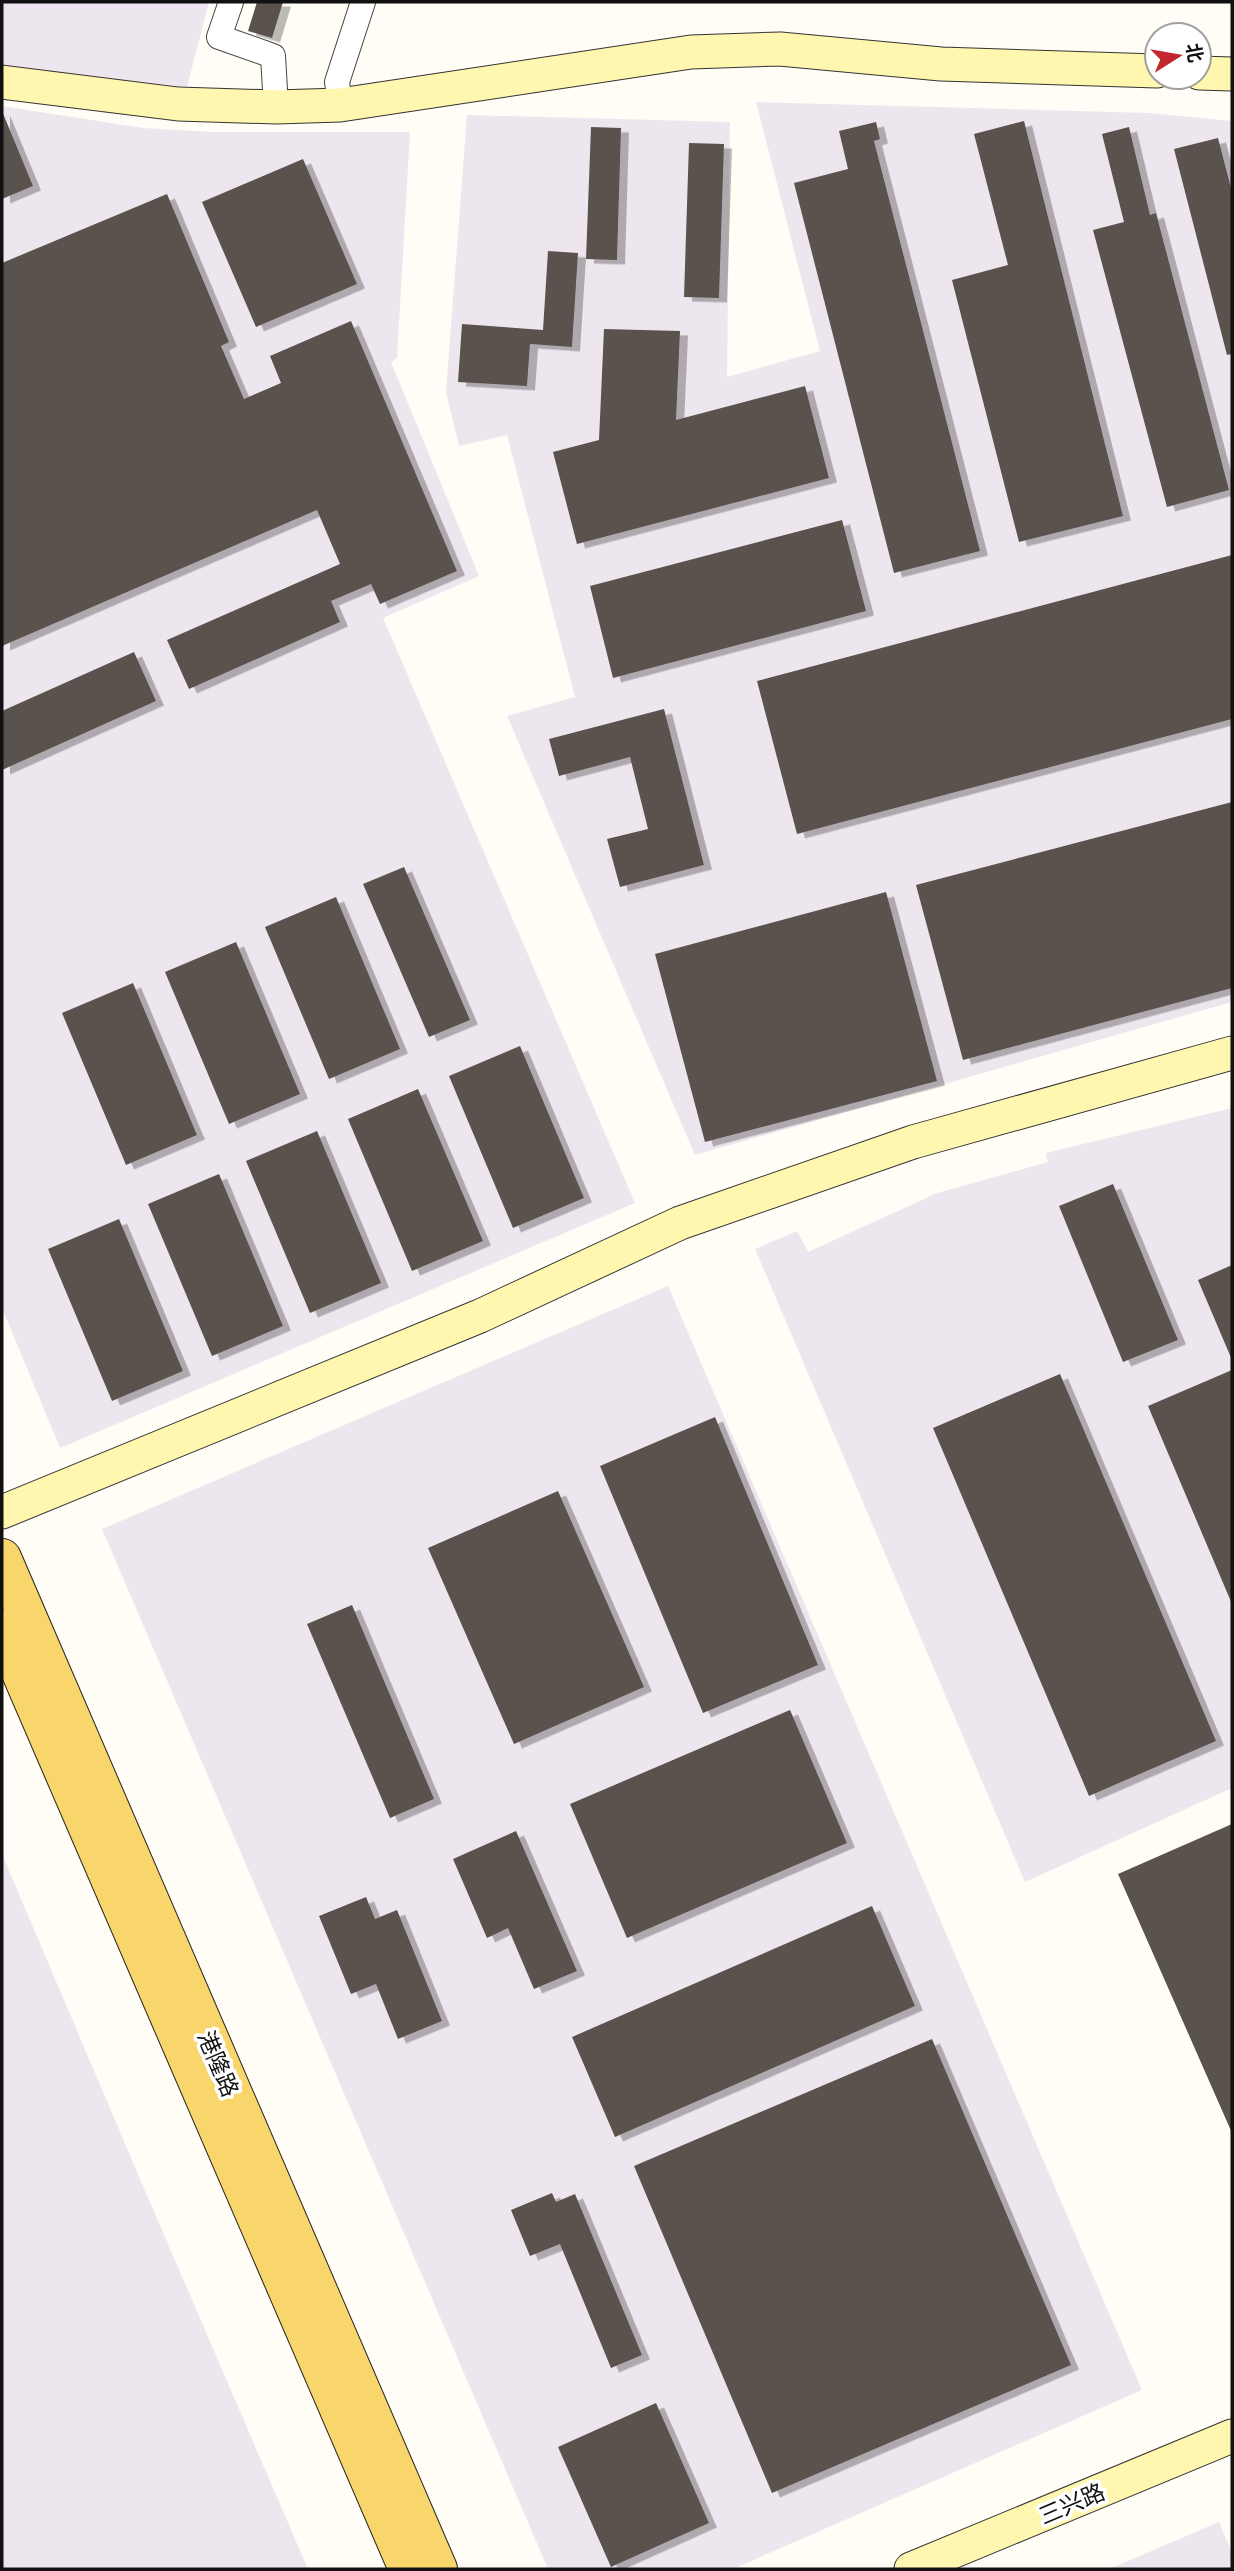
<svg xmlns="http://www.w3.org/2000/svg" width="1234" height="2571" viewBox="0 0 1234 2571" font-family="Georgia,'Noto Sans SC',serif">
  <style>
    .industrial { fill: #eee6ef }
    .building { fill: #5a524d; filter: url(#shadow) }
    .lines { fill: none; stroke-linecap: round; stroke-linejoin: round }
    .street-casing { stroke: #444; stroke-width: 26 }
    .secondary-casing { stroke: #333; stroke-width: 35 }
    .primary-casing { stroke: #222; stroke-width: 40 }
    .street { stroke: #fff; stroke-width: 24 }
    .secondary { stroke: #fff6b0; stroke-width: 33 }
    .primary { stroke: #f9d66b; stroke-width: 38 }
    .labels { text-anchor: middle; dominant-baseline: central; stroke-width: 7; stroke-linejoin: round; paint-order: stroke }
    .street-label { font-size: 23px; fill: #111; stroke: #fff }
  </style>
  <defs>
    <filter id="shadow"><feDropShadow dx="8" dy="4.5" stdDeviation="0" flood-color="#0004"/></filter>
  </defs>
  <rect width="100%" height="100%" fill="#fffdf5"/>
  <path class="industrial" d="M2,2h207l-22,85 -185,-21z
    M756,102l393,11 83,8v881l-537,153 -188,-439 68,-19 -68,-262 -48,11 -13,-54 21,-277 263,7 -3,255 93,-26z
    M2,106l141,22 70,4h197l-13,226 -6,4 88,214 -96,42 252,585 -575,245 -58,-140z
    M1232,1108v680l-207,94 -270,-633 42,-18 11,21 129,-59 111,-31 -2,-9z
    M668,1286l474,1104 -409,179h-185l-446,-1040z
    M2,1854l144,339 162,376h-306z
    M1219,2522l13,31v16h-123z"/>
  <path class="building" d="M257,2h26l-11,36 -24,-7z
    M2,111l31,75 -31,13z
    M1024,121l99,395 -104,26 -67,-262 56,-15 -34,-131z
    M876,122l4,17 -6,2 106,410 -86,22 -100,-390 54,-14 -9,-38z
    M591,127l30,1 -4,132 -31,-1z
    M1129,127l21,88 6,-2 73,277 -62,17 -74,-277 31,-8 -22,-88z
    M1218,138l14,54v162l-5,1 -53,-206z
    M689,143l35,1 -5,154 -35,-1z
    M303,159l54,125 -101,43 -54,-125z
    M167,194l62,148 -8,4 23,53 37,-16 -11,-27 81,-35 106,250 -77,33 -9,-20 -40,17 9,21 -151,67 -22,-49 173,-76 -23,-54 -315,136v-383z
    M548,251l30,2 -6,94 -42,-3 -3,42 -69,-4 4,-58 81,6z
    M604,329l76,2 -4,89 129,-34 24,92 -252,66 -24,-92 46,-12z
    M842,520l24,91 -253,67 -23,-92z
    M1232,555v164l-435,115 -40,-153z
    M134,652l22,49 -154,69v-59z
    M664,709l40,156 -84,22 -13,-48 41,-10 -18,-72 -71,19 -10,-37z
    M1232,802v186l-269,72 -47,-175z
    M404,867l66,153 -41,17 -66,-153z
    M886,892l51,189 -232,61 -50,-188z
    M336,897l64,152 -71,30 -64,-152z
    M236,942l64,152 -71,30 -64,-152z
    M133,983l64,152 -71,30 -64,-152z
    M520,1046l64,152 -71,30 -64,-152z
    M418,1089l65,152 -71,30 -64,-152z
    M317,1131l64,152 -71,30 -64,-152z
    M219,1174l64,152 -71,30 -64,-152z
    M1113,1184l65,156 -55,22 -64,-156z
    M119,1219l64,152 -71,30 -64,-152z
    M1232,1265v95l-34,-80z
    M1232,1370v234l-84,-198z
    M1060,1374l156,367 -127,55 -156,-368z
    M715,1417l103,248 -115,48 -103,-247z
    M558,1491l86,196 -130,57 -86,-196z
    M352,1605l82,194 -44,19 -83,-194z
    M790,1710l57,133 -220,95 -57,-134z
    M1232,1824v309l-114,-259z
    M516,1831l61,140 -43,18 -26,-61 -21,10 -34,-79z
    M366,1897l9,22 22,-9 45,111 -44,18 -22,-55 -25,10 -32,-78z
    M872,1906l43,100 -300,131 -43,-100z
    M932,2039l139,326 -299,128 -138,-327z
    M552,2193l4,9 19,-8 67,161 -31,13 -51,-124 -30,12 -19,-46z
    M656,2403l53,120 -98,44 -53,-120z"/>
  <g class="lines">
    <g class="street-casing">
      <path id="street" d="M231,2l-12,35 54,19 3,51
        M340,105l-3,-23 26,-80"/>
    </g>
    <g class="secondary-casing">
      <path id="secondary" d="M1199,73l33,1
        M2,82l176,22 98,3 64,-2 351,-53 89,-3 161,15 216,7
        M2,1512l478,-196 200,-93 233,-81 319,-89
        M911,2569l321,-133"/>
    </g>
    <g class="primary-casing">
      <path id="primary" d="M2,1558l436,1011
        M2,1629l406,940"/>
    </g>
    <use href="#street" class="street"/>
    <use href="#secondary" class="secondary"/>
    <use href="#primary" class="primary"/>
  </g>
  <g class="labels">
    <g class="street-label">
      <text transform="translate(220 2063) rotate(67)">港隆路</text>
      <text transform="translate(1071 2502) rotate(-23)">三兴路</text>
    </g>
  </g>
  <rect width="1234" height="2571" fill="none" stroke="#111111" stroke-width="7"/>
  <g transform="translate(1178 56) rotate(79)"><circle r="33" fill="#ffffff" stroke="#a0a0a0" stroke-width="2"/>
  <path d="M0-5L12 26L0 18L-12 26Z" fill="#c4262e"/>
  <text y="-10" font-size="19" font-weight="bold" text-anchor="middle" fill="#111111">北</text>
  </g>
</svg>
